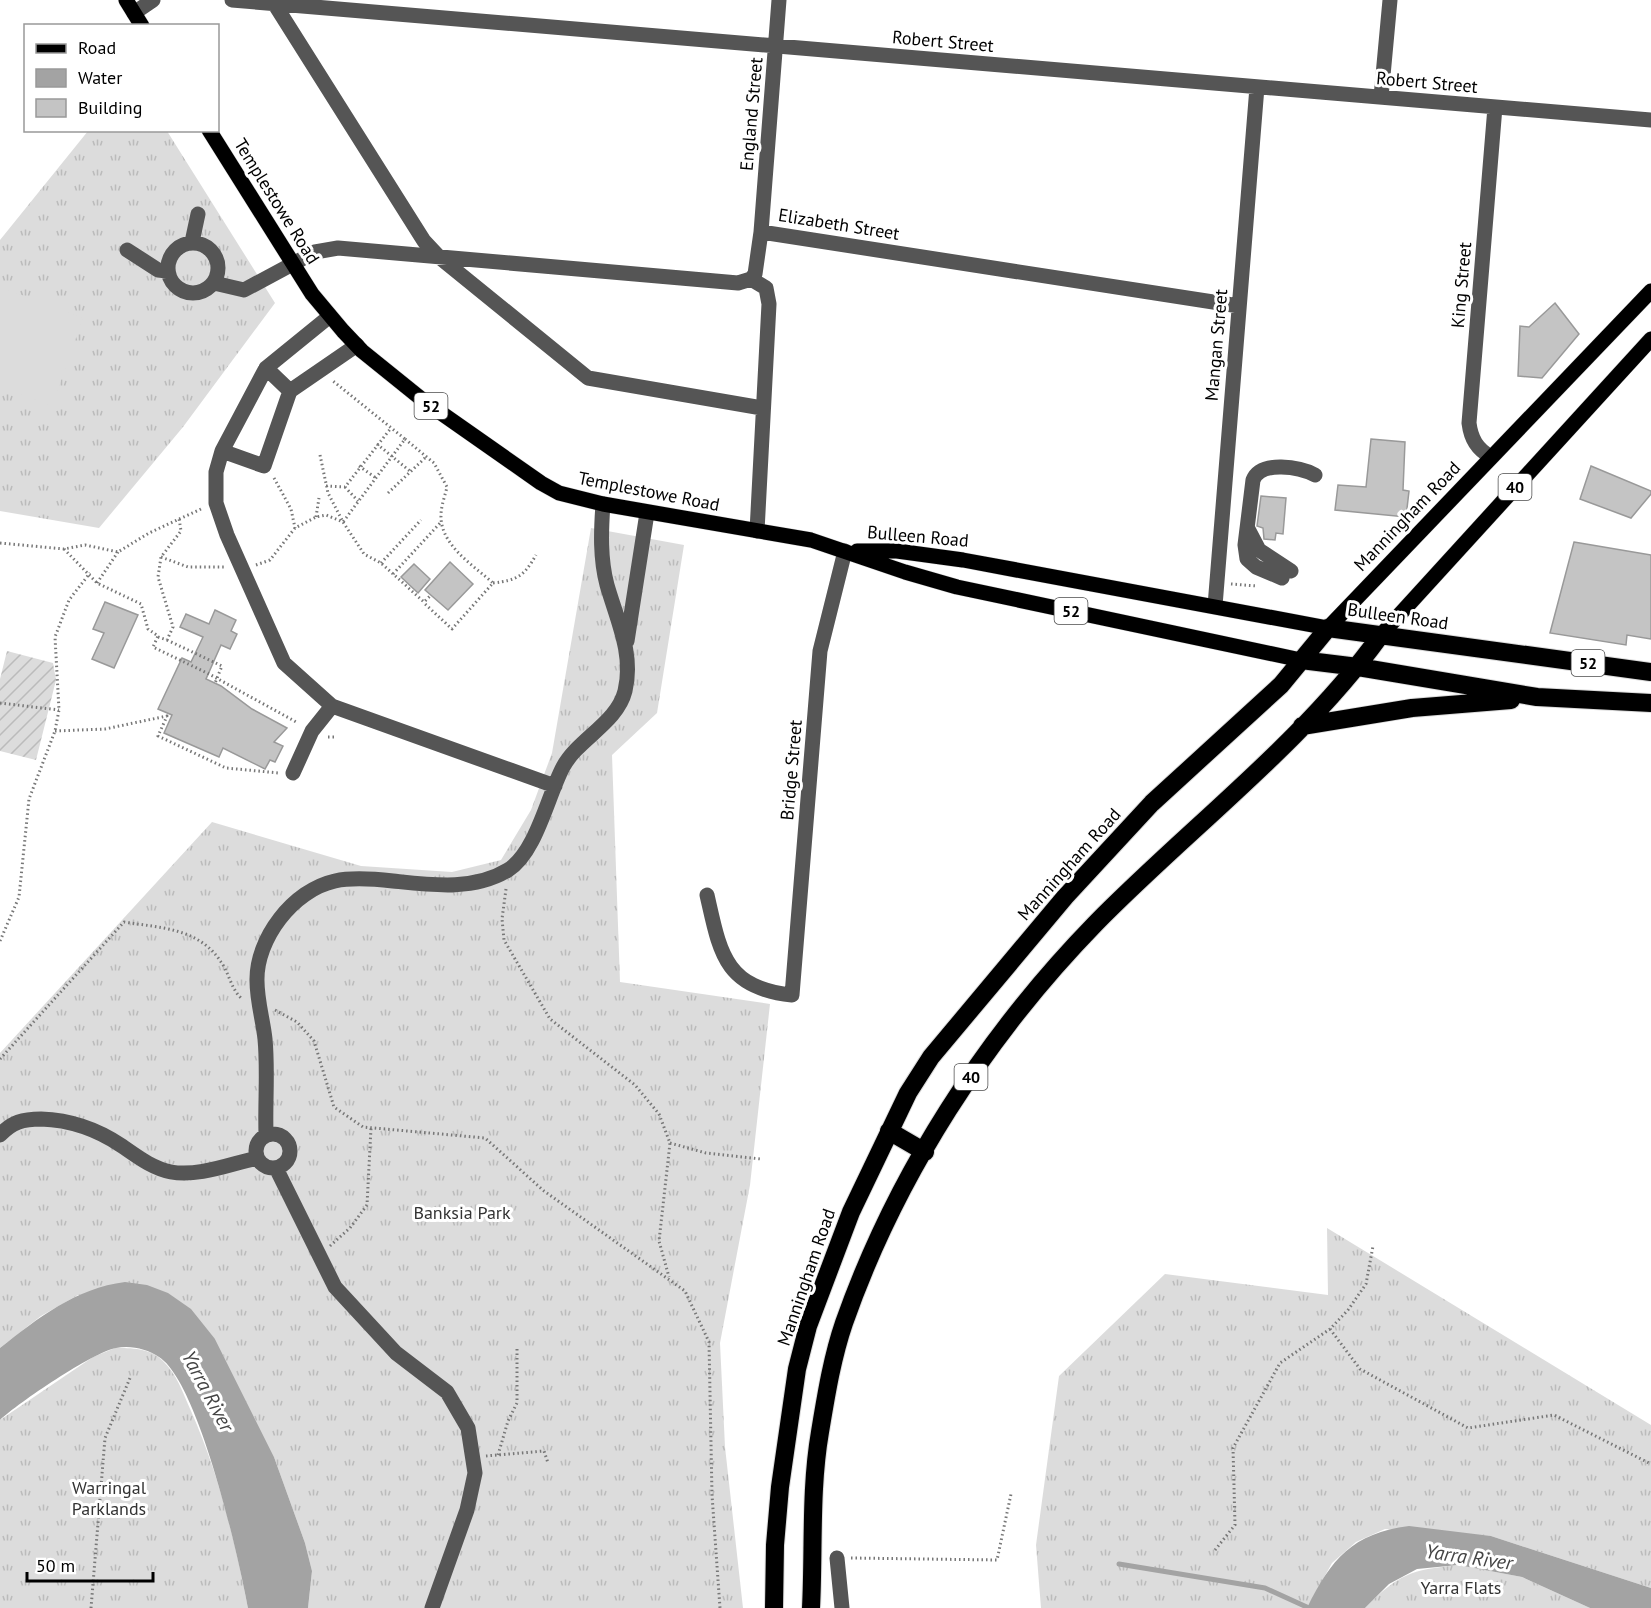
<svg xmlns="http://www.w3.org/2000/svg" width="1651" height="1608" viewBox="0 0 1651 1608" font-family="'PT Sans',sans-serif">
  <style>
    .grass { fill: url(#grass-tufts) }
    .garden { fill: url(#garden-furrows) }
    .pitch { fill: #dcdcdc }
    .water { fill: #a3a3a3 }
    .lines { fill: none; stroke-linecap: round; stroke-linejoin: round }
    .stream { stroke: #a3a3a3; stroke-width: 5 }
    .building { fill: #c4c4c4; stroke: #999; stroke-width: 1.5 }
    .major-casing { stroke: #dbdbdb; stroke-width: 16 }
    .highway-casing { stroke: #dbdbdb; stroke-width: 20 }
    .path { stroke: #777; stroke-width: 3; stroke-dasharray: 1.5 3; stroke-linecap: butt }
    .minor { stroke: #555; stroke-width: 15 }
    .major { stroke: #000; stroke-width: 15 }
    .highway { stroke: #000; stroke-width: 18 }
    .labels { text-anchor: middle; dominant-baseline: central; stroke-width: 6; stroke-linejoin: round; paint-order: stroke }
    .shield { fill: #fff; stroke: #4c4c4c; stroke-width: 1.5 }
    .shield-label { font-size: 16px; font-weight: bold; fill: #000 }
    .street-label { font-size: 18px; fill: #000; stroke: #fff }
    .park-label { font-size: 18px; fill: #333; stroke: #fff }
    .water-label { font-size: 20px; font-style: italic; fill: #444; stroke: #fff }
  </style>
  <defs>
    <pattern id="grass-tufts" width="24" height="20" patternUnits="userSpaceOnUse" patternTransform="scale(1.5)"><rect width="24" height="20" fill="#dcdcdc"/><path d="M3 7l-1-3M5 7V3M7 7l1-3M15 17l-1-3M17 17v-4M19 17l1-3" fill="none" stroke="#bbb"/></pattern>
    <pattern id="garden-furrows" width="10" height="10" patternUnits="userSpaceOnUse" patternTransform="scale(1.5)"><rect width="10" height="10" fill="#dcdcdc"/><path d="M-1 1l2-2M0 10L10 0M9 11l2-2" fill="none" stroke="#bbb"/></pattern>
  </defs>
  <rect width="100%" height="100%" fill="#fff"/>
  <path class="grass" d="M88,131h79l108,172 -92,124 -84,101 -99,-17v-271z
    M591,528l93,17 -27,168 -45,42 8,227 150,22 -20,181 -30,158 5,104 18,161h-435l4,-37 -7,-28 -31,-86 -59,-118 -137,-44 -37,21 -41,32v-295l212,-231 149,44 91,6 49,-12 30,-50 21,-57z
    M1327,1228l324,197v163l-160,-52 -106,-7 -29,13 -24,21 -25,45h-266l-5,-63 23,-169 106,-102 163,21z
    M115,1348c16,0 35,0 47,12 15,14 21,33 29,51 28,63 44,130 57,197h-248v-188l93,-63z
    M1458,1565l64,12 68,31h-225c34,-34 45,-38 93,-43z"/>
  <path class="garden" d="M7,651l46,12 3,17 -20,80 -36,-9v-72z"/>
  <path class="pitch" d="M0,287l83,31 -31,88 -52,-19z"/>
  <path class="water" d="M125,1282l22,3 21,8 23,16 24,30 59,118 31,86 7,28 -4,37h-60c-9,-49 -49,-226 -89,-251 -12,-8 -28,-12 -43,-9 -23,4 -98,55 -116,72v-72c38,-30 76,-60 125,-66z
    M1409,1526l82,10 160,52v20h-61l-68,-31 -64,-12 -41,4 -28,15 -24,24h-58c24,-49 46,-75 102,-82z"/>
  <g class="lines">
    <path class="stream" d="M1119,1564l146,24 44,20"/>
  </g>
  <path class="building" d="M1555,303l24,31 -37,44 -24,-2 2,-50 9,1z
    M1371,439l34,3 -2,48 6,1 -3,26 -71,-7 3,-25 28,2z
    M1591,466l60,25v3l-20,24 -51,-19z
    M1261,496l25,2 -3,36 -7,-1 -1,7 -11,-1 -1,-11 -6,-2z
    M1574,542l77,13v84l-24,-4 -1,10 -76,-12z
    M450,562l23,22 -25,26 -23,-20z
    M414,564l16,15 -12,14 -17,-16z
    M105,602l33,13 -24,53 -22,-9 12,-26 -11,-4z
    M215,610l21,10 -5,11 6,3 -7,15 -9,-4 -15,34 15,7 31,23 35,19 -13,14 9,4 -8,16 -5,-2 -5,9 -42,-21 -4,9 -55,-24 8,-18 -14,-6 24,-51 9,4 12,-25 -23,-10 6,-13 23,10z"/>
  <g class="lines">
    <g class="major-casing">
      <path id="major" d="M126,0l16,26
        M209,130l103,164 31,37 19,20 62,50 117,82 18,10 44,11 208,36 94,32 52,15 344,73
        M857,551h40l66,9 365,68 323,-337
        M1380,636l271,-297"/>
    </g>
    <g class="highway-casing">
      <path id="highway" d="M1301,660l57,7 179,30 114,6
        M1302,726l110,-18 99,-8
        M889,1131l36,21
        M774,1608l1,-63 5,-58 17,-118 11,-43 43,-114 57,-119 23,-36 134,-160 87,-94 129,-118 47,-57 323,44
        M811,1608c3,-58 -1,-118 9,-176 6,-36 12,-74 24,-109 52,-148 142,-287 251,-399 93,-95 208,-181 285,-288"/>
    </g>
    <path class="path" d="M405,439l29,24 13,24c-2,9 -6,19 -6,28 -1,30 32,50 52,68l-41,46 -28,-26
      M377,444l34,28
      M320,455l8,38 15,29 62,-83 -72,-58
      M359,466l17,12
      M274,478l17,31 4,19
      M326,486l19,1 46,-59
      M345,487l13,14
      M388,493l38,-36
      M316,517l3,-19
      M0,543l64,6 21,-4 33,7 31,-19 52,-24
      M64,549l33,34 44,21 7,25 10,7 -5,11 56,27 89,49
      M161,557l27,10h36
      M381,563l40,-43
      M256,565l14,-5 25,-32 21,-11 10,-2 17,7 21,32 17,9 43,39 7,-7
      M393,574l49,-53
      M97,583l21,-31
      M493,583c25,-3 31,-7 43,-28
      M1231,584l26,2
      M158,637l9,3 6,-13 -15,-50 3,-20 20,-26 -2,-13
      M167,640l55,26 -7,17
      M0,703l59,7
      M55,731l50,-2 62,-13 -9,20 68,32 53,5
      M328,737h8
      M506,889l-4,30 2,21 46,79 85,66 24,29 11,29 -11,98 10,36
      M0,941l19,-44 10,-98 26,-68 4,-21 -4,-73 14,-37 21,-27
      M275,1010l22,12 17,19 20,66 29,20 122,11 59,53 141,100 24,51 3,153 8,113
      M0,1059l124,-137c37,6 75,6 97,40 8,11 10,27 21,37
      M670,1143l36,10 55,6
      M330,1246l20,-18 17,-23 4,-77
      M1330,1329l30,40 108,59 86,-13 97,49
      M498,1455l10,-34 9,-18v-54
      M486,1456l58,-5 4,12
      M1215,1550l20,-25 -2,-77 47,-85 50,-34 18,-19 18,-26 7,-38
      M851,1558l146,2 14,-66
      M91,1608l14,-170 25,-60"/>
    <path class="minor" d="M232,0l1419,120
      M272,0l152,241 15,16 149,121 174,30
      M134,13l19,-13
      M1381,97l9,-97
      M761,232l18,-232
      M192,242l6,-28
      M168 268a25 25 0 1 1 50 0a25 25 0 1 1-50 0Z
      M127,250l31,20 9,1
      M751,279l15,9 3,16 -12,227
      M214,283l30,7 71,-38 23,-4 400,35 13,-4 4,-5 6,-42 478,74
      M330,316l-64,52 -44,83 42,15 26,-75 67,-46
      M266,368l24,23
      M222,451l-6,21v31l11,32 57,128 48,43 223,80
      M1491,457c-14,-8 -20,-18 -22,-34l26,-316
      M1248,529l11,21 32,21
      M1282,578l-26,-11 -9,-8 -2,-14 8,-65c8,-20 47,-13 62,-5
      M1215,606l42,-519
      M627,641l20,-128
      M293,773l19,-42 20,-25
      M707,895c13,57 17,93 85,100l28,-344 25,-100
      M256 1151a17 17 0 1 1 34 0a17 17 0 1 1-34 0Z
      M266,1134c-1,-31 2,-64 -1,-95 -2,-19 -8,-38 -8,-58 -1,-42 36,-91 78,-100 18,-4 40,-2 58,0 38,4 81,10 115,-11 28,-17 40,-75 55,-103 15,-28 54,-44 62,-76 9,-37 -8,-71 -18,-106 -7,-26 -6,-54 -4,-81
      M0,1135c12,-13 23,-16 41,-16 30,1 56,10 81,27 16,11 30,22 49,26 27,5 59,-8 86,-14
      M276,1168l59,119 61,66 51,39 21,36 7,45 -8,37 -35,98
      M837,1558l5,50"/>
    <use href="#major" class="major"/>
    <use href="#highway" class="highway"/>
  </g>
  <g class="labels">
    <g class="shield">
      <rect x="414.5" y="393" width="33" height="26" rx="4.5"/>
      <rect x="1498.5" y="474" width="33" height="26" rx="4.5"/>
      <rect x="1054.5" y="598" width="33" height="26" rx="4.5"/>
      <rect x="1571.5" y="650" width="33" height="26" rx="4.5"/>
      <rect x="954.5" y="1064" width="33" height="26" rx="4.5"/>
    </g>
    <g class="shield-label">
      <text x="431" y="406">52</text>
      <text x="1515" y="487">40</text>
      <text x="1071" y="611">52</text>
      <text x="1588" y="663">52</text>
      <text x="971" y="1077">40</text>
    </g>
    <g class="street-label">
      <text transform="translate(943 41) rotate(5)">Robert Street</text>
      <text transform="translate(1427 82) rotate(5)">Robert Street</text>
      <text transform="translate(751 114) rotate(-85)">England Street</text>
      <text transform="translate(277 201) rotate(58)">Templestowe Road</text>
      <text transform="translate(839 224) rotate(9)">Elizabeth Street</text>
      <text transform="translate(1461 285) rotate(-85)">King Street</text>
      <text transform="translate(1216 345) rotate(-85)">Mangan Street</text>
      <text transform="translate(649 491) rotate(11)">Templestowe Road</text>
      <text transform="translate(1407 516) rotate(-46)">Manningham Road</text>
      <text transform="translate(918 536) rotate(5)">Bulleen Road</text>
      <text transform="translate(1398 616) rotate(8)">Bulleen Road</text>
      <text transform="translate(791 770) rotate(-85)">Bridge Street</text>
      <text transform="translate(1069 864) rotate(-48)">Manningham Road</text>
      <text transform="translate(806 1277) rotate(-71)">Manningham Road</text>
    </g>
    <g class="park-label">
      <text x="462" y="1212">Banksia Park</text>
      <text x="109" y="1487">Warringal<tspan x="109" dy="21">Parklands</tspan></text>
      <text x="1461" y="1587">Yarra Flats</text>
    </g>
    <g class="water-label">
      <text transform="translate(208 1391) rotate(62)">Yarra River</text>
      <text transform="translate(1469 1557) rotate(8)">Yarra River</text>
    </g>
  </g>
  <rect x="24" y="24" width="195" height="108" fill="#ffffff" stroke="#999999" stroke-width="1.5"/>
  <rect x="36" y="44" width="30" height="9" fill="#000000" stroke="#999999" stroke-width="1.5"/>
  <text x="78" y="54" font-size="18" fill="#000000">Road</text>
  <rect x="36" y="69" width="30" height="18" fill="#a3a3a3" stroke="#999999" stroke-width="1.5"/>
  <text x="78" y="84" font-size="18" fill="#000000">Water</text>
  <rect x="36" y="99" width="30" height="18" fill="#c4c4c4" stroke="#999999" stroke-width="1.5"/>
  <text x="78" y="114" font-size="18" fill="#000000">Building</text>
  <path d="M27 1572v9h126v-9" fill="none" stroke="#000000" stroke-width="3"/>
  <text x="36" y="1572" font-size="18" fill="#000000" stroke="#ffffff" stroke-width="4.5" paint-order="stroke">50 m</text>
</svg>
